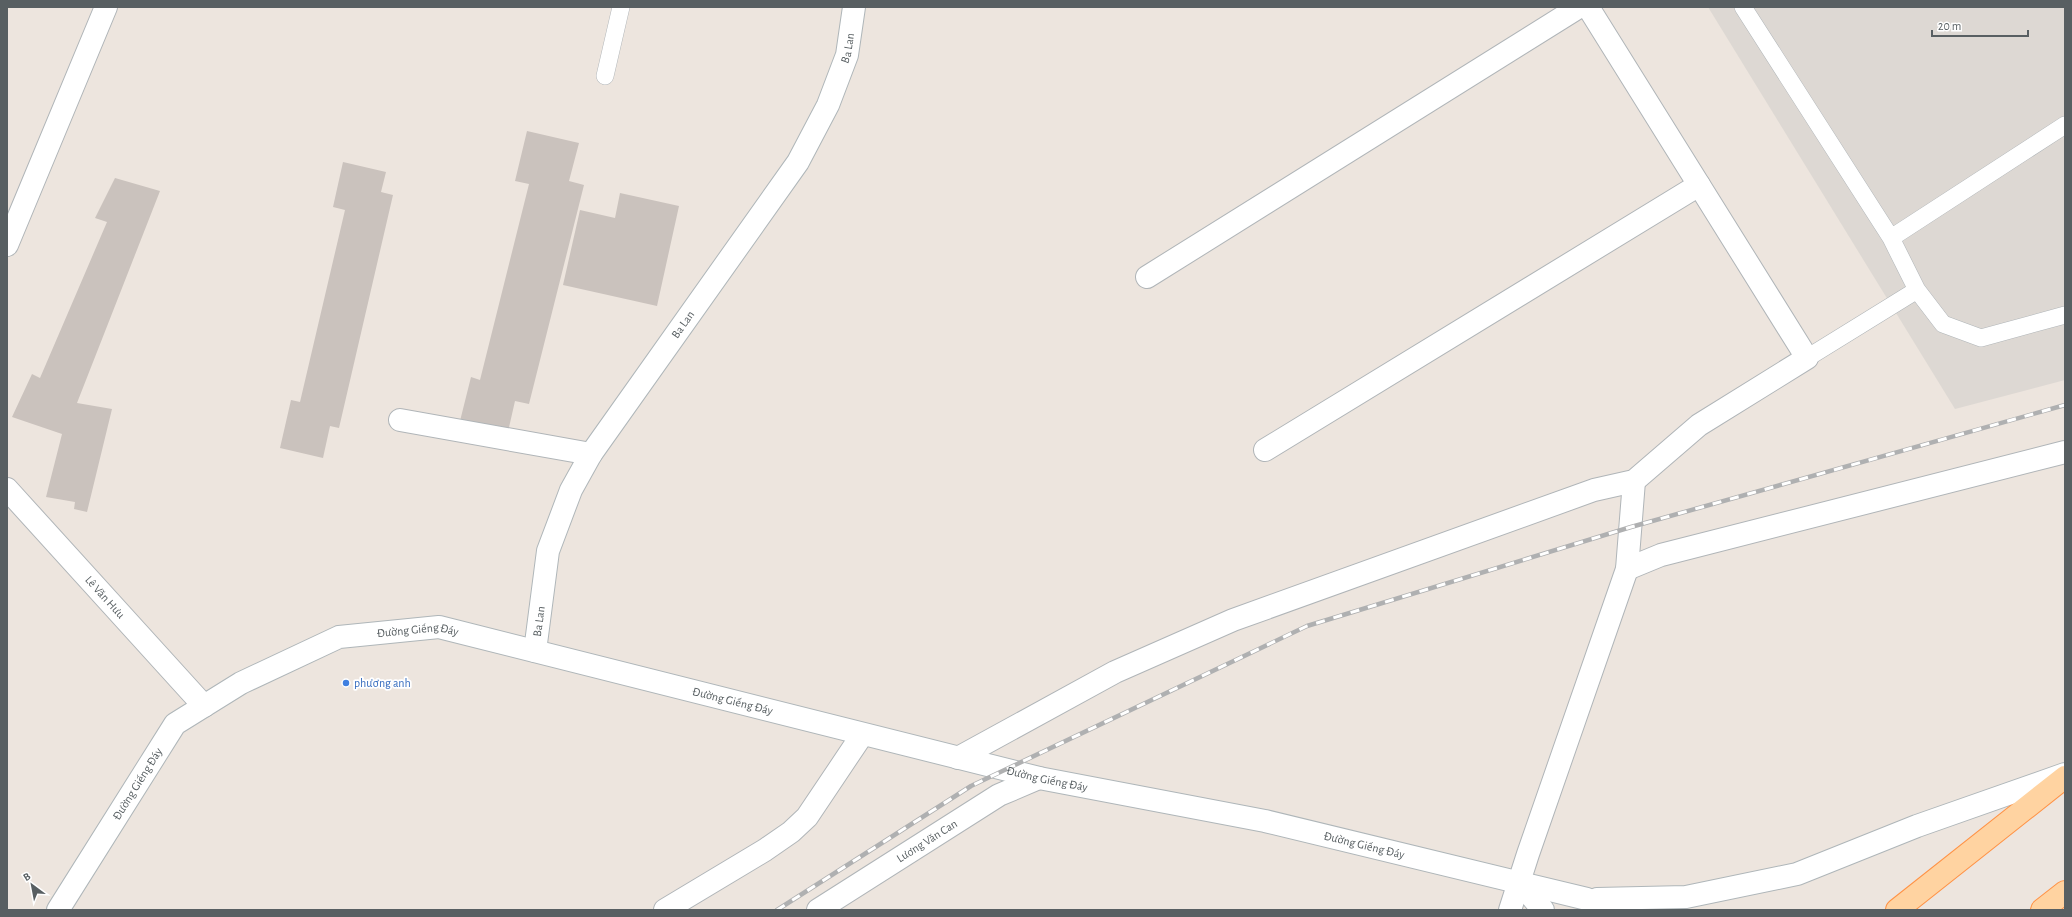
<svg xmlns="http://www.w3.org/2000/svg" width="2072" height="917" viewBox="0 0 2072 917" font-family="'Alegreya Sans',sans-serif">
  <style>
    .industrial { fill: #ddd8d3 }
    .building { fill: #cac2bd }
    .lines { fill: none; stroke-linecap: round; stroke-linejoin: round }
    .lane-casing { stroke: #b0b5b8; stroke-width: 18 }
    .street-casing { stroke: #b0b5b8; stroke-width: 24 }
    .secondary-casing { stroke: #afb6b9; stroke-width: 24 }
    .primary-casing { stroke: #ff9245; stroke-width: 24 }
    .lane { stroke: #fff; stroke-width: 17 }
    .street { stroke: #fff; stroke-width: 22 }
    .secondary { stroke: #fff; stroke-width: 22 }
    .primary { stroke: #ffd3a1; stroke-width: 22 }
    .rail-casing { stroke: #afb0b1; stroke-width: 4.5 }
    .rail { stroke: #fff; stroke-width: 3; stroke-dasharray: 9; stroke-linecap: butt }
    .shop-dot { fill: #3f7fe0; stroke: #fff; stroke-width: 1.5 }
    .labels { text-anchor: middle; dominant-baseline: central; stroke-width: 3.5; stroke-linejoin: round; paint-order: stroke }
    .street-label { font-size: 12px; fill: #585f62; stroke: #fff }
    .shop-label { font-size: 12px; fill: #366cbe; stroke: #fff; text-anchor: start }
  </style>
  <rect width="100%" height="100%" fill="#ede5de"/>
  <path class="industrial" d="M1708,7h357v373l-110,29z"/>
  <path class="building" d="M527,131l52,12 -10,38 15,4 -55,219 -14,-3 -8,35 -48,-11 12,-48 9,3 49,-196 -14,-3z
    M343,162l43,10 -5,20 12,3 -54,233 -9,-2 -7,32 -43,-10 11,-48 9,2 45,-192 -12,-3z
    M115,178l45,13 -83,212 35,6 -25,103 -13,-3 1,-7 -29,-5 16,-63 -50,-17 20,-43 8,4 67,-156 -12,-4z
    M620,193l59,13 -22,100 -94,-21 17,-75 35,8z"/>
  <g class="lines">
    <g class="lane-casing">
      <path id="lane" d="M1743,7l148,231 26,52 26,34 38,14 84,-23
        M605,76l16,-69
        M1891,238l174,-113
        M1807,358l110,-68"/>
    </g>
    <g class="street-casing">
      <g id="street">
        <path d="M7,245l99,-238"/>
        <path d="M1147,277l432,-270"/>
        <path d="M400,420l191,34"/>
        <path d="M1265,450l434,-265"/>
        <path id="s1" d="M7,489l197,217"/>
        <path d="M1627,569l34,-14 404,-103"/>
        <path d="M958,758l157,-86 118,-52 361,-130 40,-9 65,-56 108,-67 -219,-351"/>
        <path d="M665,910l100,-60 26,-18 16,-15 55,-82"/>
        <path id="s2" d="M818,910l181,-115 40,-17"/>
        <path d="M1510,910l18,-56 99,-285 7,-88"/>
      </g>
    </g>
    <g class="secondary-casing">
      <g id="secondary">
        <path id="s3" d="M535,651l13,-100 23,-61 20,-36 207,-292 30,-57 19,-50 7,-48"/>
        <path d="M1520,883l23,27"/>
        <path d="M1597,899l89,-2 111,-23 120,-48 148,-52"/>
        <path id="s4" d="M58,910l117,-186 66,-41 98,-46 100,-10 600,151 226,43 322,78 30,11"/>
      </g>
    </g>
    <g class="primary-casing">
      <path id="primary" d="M1897,910l168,-133
        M2042,910l23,-18"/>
    </g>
    <use href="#lane" class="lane"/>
    <use href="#street" class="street"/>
    <use href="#secondary" class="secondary"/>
    <use href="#primary" class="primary"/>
    <g class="rail-casing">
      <path id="rail" d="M777,910l194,-124 336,-160 324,-99 434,-122"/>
    </g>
    <use href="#rail" class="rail"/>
  </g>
  <circle class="shop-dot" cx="346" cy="683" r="4"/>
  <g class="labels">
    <g class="street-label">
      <text stroke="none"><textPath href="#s3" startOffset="690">Ba Lan</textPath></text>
      <text stroke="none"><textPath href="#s3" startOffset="366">Ba Lan</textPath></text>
      <text stroke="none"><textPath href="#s1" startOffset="146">Lê Văn Hưu</textPath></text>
      <text stroke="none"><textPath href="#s3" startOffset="30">Ba Lan</textPath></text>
      <text stroke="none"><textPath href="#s4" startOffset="485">Đường Giếng Đáy</textPath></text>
      <text stroke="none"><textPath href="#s4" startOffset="809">Đường Giếng Đáy</textPath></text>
      <text stroke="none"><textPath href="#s4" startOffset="1133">Đường Giếng Đáy</textPath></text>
      <text stroke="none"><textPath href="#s4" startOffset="149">Đường Giếng Đáy</textPath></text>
      <text stroke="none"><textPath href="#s2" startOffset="129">Lương Văn Can</textPath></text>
      <text stroke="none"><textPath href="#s4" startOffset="1457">Đường Giếng Đáy</textPath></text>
    </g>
    <g class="shop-label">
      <text x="354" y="683">phương anh</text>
    </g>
  </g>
  <rect width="2072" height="917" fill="none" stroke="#585f62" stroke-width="16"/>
  <g transform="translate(32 885) rotate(328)" stroke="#ffffff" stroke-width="3" paint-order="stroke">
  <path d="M0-3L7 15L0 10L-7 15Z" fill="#585f62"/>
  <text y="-6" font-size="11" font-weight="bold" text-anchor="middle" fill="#585f62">B</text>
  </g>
  <path d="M1932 30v6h96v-6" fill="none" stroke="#585f62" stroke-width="2"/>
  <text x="1938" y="30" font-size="12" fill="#585f62" stroke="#ffffff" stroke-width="3" paint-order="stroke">20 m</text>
</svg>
